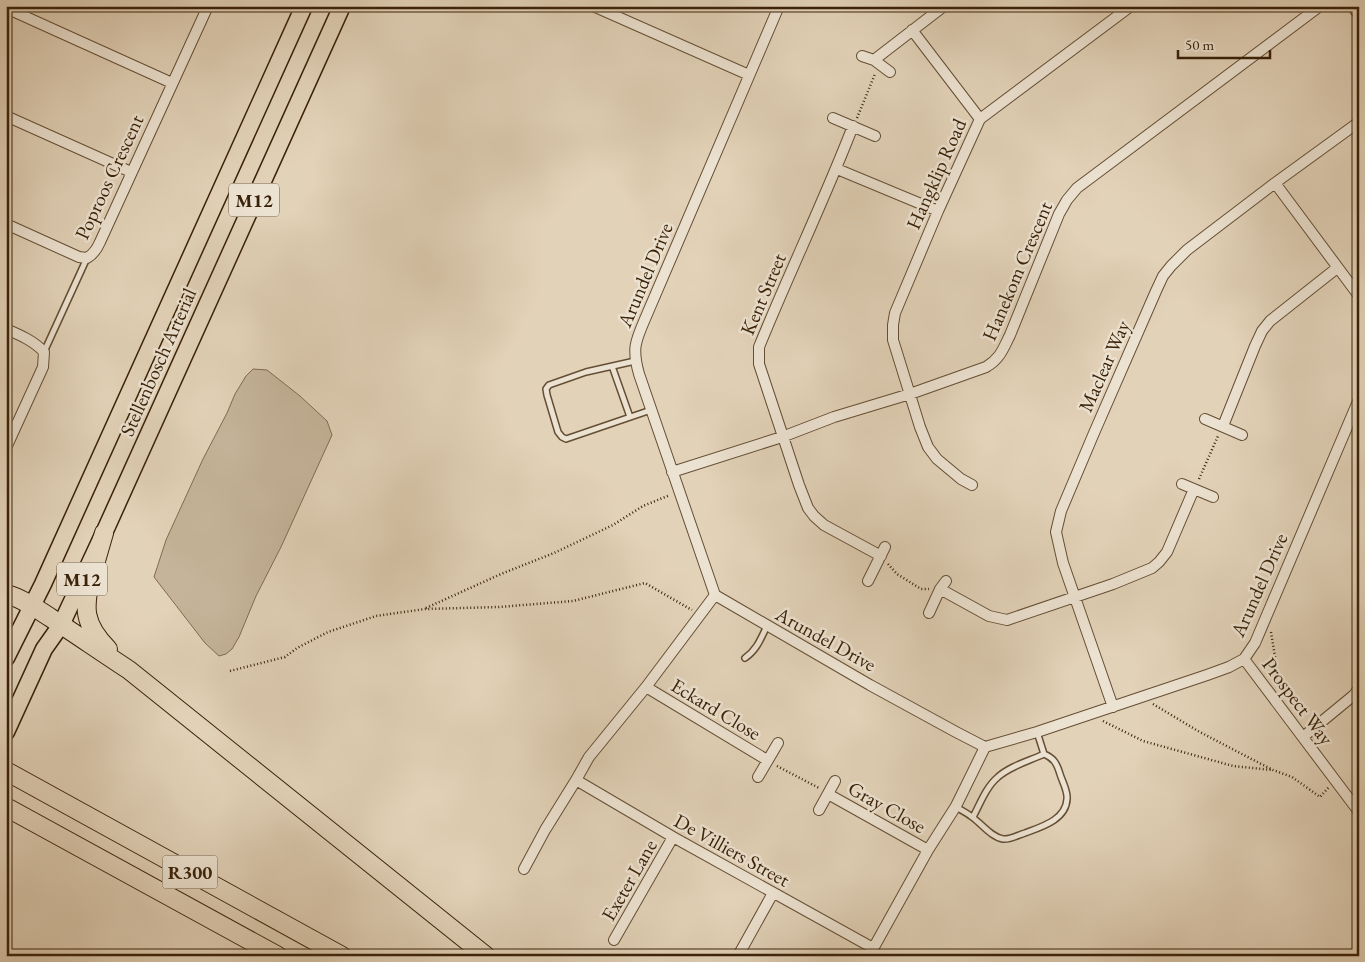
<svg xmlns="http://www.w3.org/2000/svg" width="1365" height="962" viewBox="0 0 1365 962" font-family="'EB Garamond',serif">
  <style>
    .green { fill: #c5b49a; stroke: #806b51 }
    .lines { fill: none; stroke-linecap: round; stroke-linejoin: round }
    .service-casing { stroke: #644e34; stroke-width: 8 }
    .minor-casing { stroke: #644e34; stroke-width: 12 }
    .primary-casing { stroke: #3a2208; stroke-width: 19 }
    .motorway-casing { stroke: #3a2208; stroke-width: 20 }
    .path { stroke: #3a2208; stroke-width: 2.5; stroke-dasharray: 1 2.5; stroke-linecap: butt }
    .service { stroke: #ece2d1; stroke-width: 5 }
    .minor { stroke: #ece2d1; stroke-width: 10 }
    .primary { stroke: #e2d2b8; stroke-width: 16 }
    .motorway { stroke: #e2d2b8; stroke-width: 18 }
    .labels { text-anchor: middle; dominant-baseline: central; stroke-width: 5; stroke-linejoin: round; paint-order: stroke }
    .shield { fill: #ece2d1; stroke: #6f5c44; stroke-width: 1 }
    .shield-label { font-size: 19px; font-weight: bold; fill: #3a2208 }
    .street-label { font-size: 20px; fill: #3a2208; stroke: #ece2d1 }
  </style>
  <rect width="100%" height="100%" fill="#e2d2b8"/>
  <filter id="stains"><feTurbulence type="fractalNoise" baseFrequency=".004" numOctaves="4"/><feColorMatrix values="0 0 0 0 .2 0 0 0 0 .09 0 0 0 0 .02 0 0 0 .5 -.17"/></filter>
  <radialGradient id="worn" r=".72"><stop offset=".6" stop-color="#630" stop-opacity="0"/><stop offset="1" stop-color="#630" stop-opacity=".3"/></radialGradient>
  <path class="green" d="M253,369l14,1 33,26 27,25 5,14 -51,112 -25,49 -17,41 -7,12 -6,5 -7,2 -14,-13 -51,-66 12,-37 37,-81 24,-46 8,-19 11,-18z"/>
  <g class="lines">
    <g class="service-casing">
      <path id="service" d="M44,352l43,-94
        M635,361l-49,11 -37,13 -3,4 1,6 11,37 4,5 4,2 85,-29
        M612,366l18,51
        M745,658c12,-8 16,-20 22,-32
        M956,807c5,3 11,6 16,10 10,7 19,20 31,22 7,1 15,-4 22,-6 16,-6 41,-13 42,-34 1,-8 -5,-18 -7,-25 -3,-10 -6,-16 -16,-20l-7,-22
        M973,817c7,-13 13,-30 25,-40 12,-11 31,-16 46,-23"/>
    </g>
    <g class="minor-casing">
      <path id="minor" d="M593,6l156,69
        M779,6l-134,313c-10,23 -13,30 -6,55l76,221 155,90 86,47 29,15 52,-15 170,-57 22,-8 15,-8 11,-16 104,-244
        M1352,6l7,9
        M6,8l166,75
        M912,30l68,89
        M862,56l12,4 16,12
        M874,60l70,-54
        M6,116l125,56
        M833,118l42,18
        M853,126c-29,75 -64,147 -94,221v17l40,121 9,23 6,8 10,9 57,31
        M837,169l101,42
        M1275,183l84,113
        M6,224l73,33 8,1c7,-4 10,-9 13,-16l108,-236
        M6,329c14,6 28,12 38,23l-1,15 -37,81
        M1205,419l37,16
        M1223,426l32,-80 7,-15 8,-10 67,-53
        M672,472l110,-35 52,-20 76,-23 76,-27c14,-8 17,-18 24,-32l49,-121 8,-14 10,-12 243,-182
        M1182,484l31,13
        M972,485l-11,-6 -24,-20 -9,-12 -8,-20 -27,-87v-15l2,-12 43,-102 42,-92 151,-113
        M868,581l17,-34
        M940,589l49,27 18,4 106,-36 39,-16 7,-6 8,-10 27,-63
        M715,595l-69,92 -57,70 -13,23 97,57 200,111
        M929,613l11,-24 6,-8
        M1244,659l115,153
        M646,687l121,73
        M1113,707l-50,-144 -7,-31 5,-21 33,-78 62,-142 7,-15 8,-10 16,-16 88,-67 84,-61
        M1303,737l51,-42 5,-7
        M758,777l20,-34
        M828,794l100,56
        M819,810l16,-29
        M524,869l21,-39 31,-50
        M614,940l59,-103
        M738,956l35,-63
        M869,956l59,-106 28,-44 29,-59"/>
    </g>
    <g class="primary-casing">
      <path id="primary" d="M6,658l37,-74 261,-578
        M6,732l38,-83 17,-24 43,-92 238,-527"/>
    </g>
    <g class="motorway-casing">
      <path id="motorway" d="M104,533c-4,14 -8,28 -12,41 -9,33 -9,50 16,75
        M6,594c16,4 31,15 45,24 26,17 52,35 78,52l357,286
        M6,771l336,185
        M6,807l272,149"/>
    </g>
    <path class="path" d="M857,118l18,-44
      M1199,479l19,-43
      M888,564l9,10 24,15h8
      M426,608l75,-34 53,-21 59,-28 30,-19 27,-11
      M1271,632l7,43 -1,10
      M230,671l55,-14 12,-9 31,-16 48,-16 49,-7 74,-2 74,-6 72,-18 47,27
      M1153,704l45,27 40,21 35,18 19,7 28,20 9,-10
      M1103,721l40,20 90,25 39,4
      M777,766l42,22"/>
    <use href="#service" class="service"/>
    <use href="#minor" class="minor"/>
    <use href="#primary" class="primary"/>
    <use href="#motorway" class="motorway"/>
  </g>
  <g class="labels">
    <g class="shield">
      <rect x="229" y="183.5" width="50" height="33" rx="4"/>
      <rect x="57" y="562.5" width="50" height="33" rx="4"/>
      <rect x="162.5" y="855.5" width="55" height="33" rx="4"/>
    </g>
    <g class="shield-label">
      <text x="254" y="200">M12</text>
      <text x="82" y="579">M12</text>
      <text x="190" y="872">R300</text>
    </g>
    <g class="street-label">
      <text transform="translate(936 174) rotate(-66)">Hangklip Road</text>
      <text transform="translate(109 177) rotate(-65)">Poproos Crescent</text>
      <text transform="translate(1017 271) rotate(-67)">Hanekom Crescent</text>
      <text transform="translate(645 275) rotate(-67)">Arundel Drive</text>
      <text transform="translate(763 294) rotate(-67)">Kent Street</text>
      <text transform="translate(158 362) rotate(-66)">Stellenbosch Arterial</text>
      <text transform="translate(1104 366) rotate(-66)">Maclear Way</text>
      <text transform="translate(1259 585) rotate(-66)">Arundel Drive</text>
      <text transform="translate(826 639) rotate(29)">Arundel Drive</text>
      <text transform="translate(1298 701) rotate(53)">Prospect Way</text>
      <text transform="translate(716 709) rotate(31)">Eckard Close</text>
      <text transform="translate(887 807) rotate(29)">Gray Close</text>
      <text transform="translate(732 850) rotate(29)">De Villiers Street</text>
      <text transform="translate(629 880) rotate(-60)">Exeter Lane</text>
    </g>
  </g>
  <rect width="1365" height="962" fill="none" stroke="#e2d2b8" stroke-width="25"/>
  <rect x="8" y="8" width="1350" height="947" fill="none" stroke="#3a2208" stroke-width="2.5"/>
  <rect x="12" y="12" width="1340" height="937" fill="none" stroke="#3a2208"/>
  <path d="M1178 50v8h92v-8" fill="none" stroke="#3a2208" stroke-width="2.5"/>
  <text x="1185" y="50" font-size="15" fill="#3a2208" stroke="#ece2d1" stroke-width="4" paint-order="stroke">50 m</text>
  <rect width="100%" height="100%" filter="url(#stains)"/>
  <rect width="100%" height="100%" fill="url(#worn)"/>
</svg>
